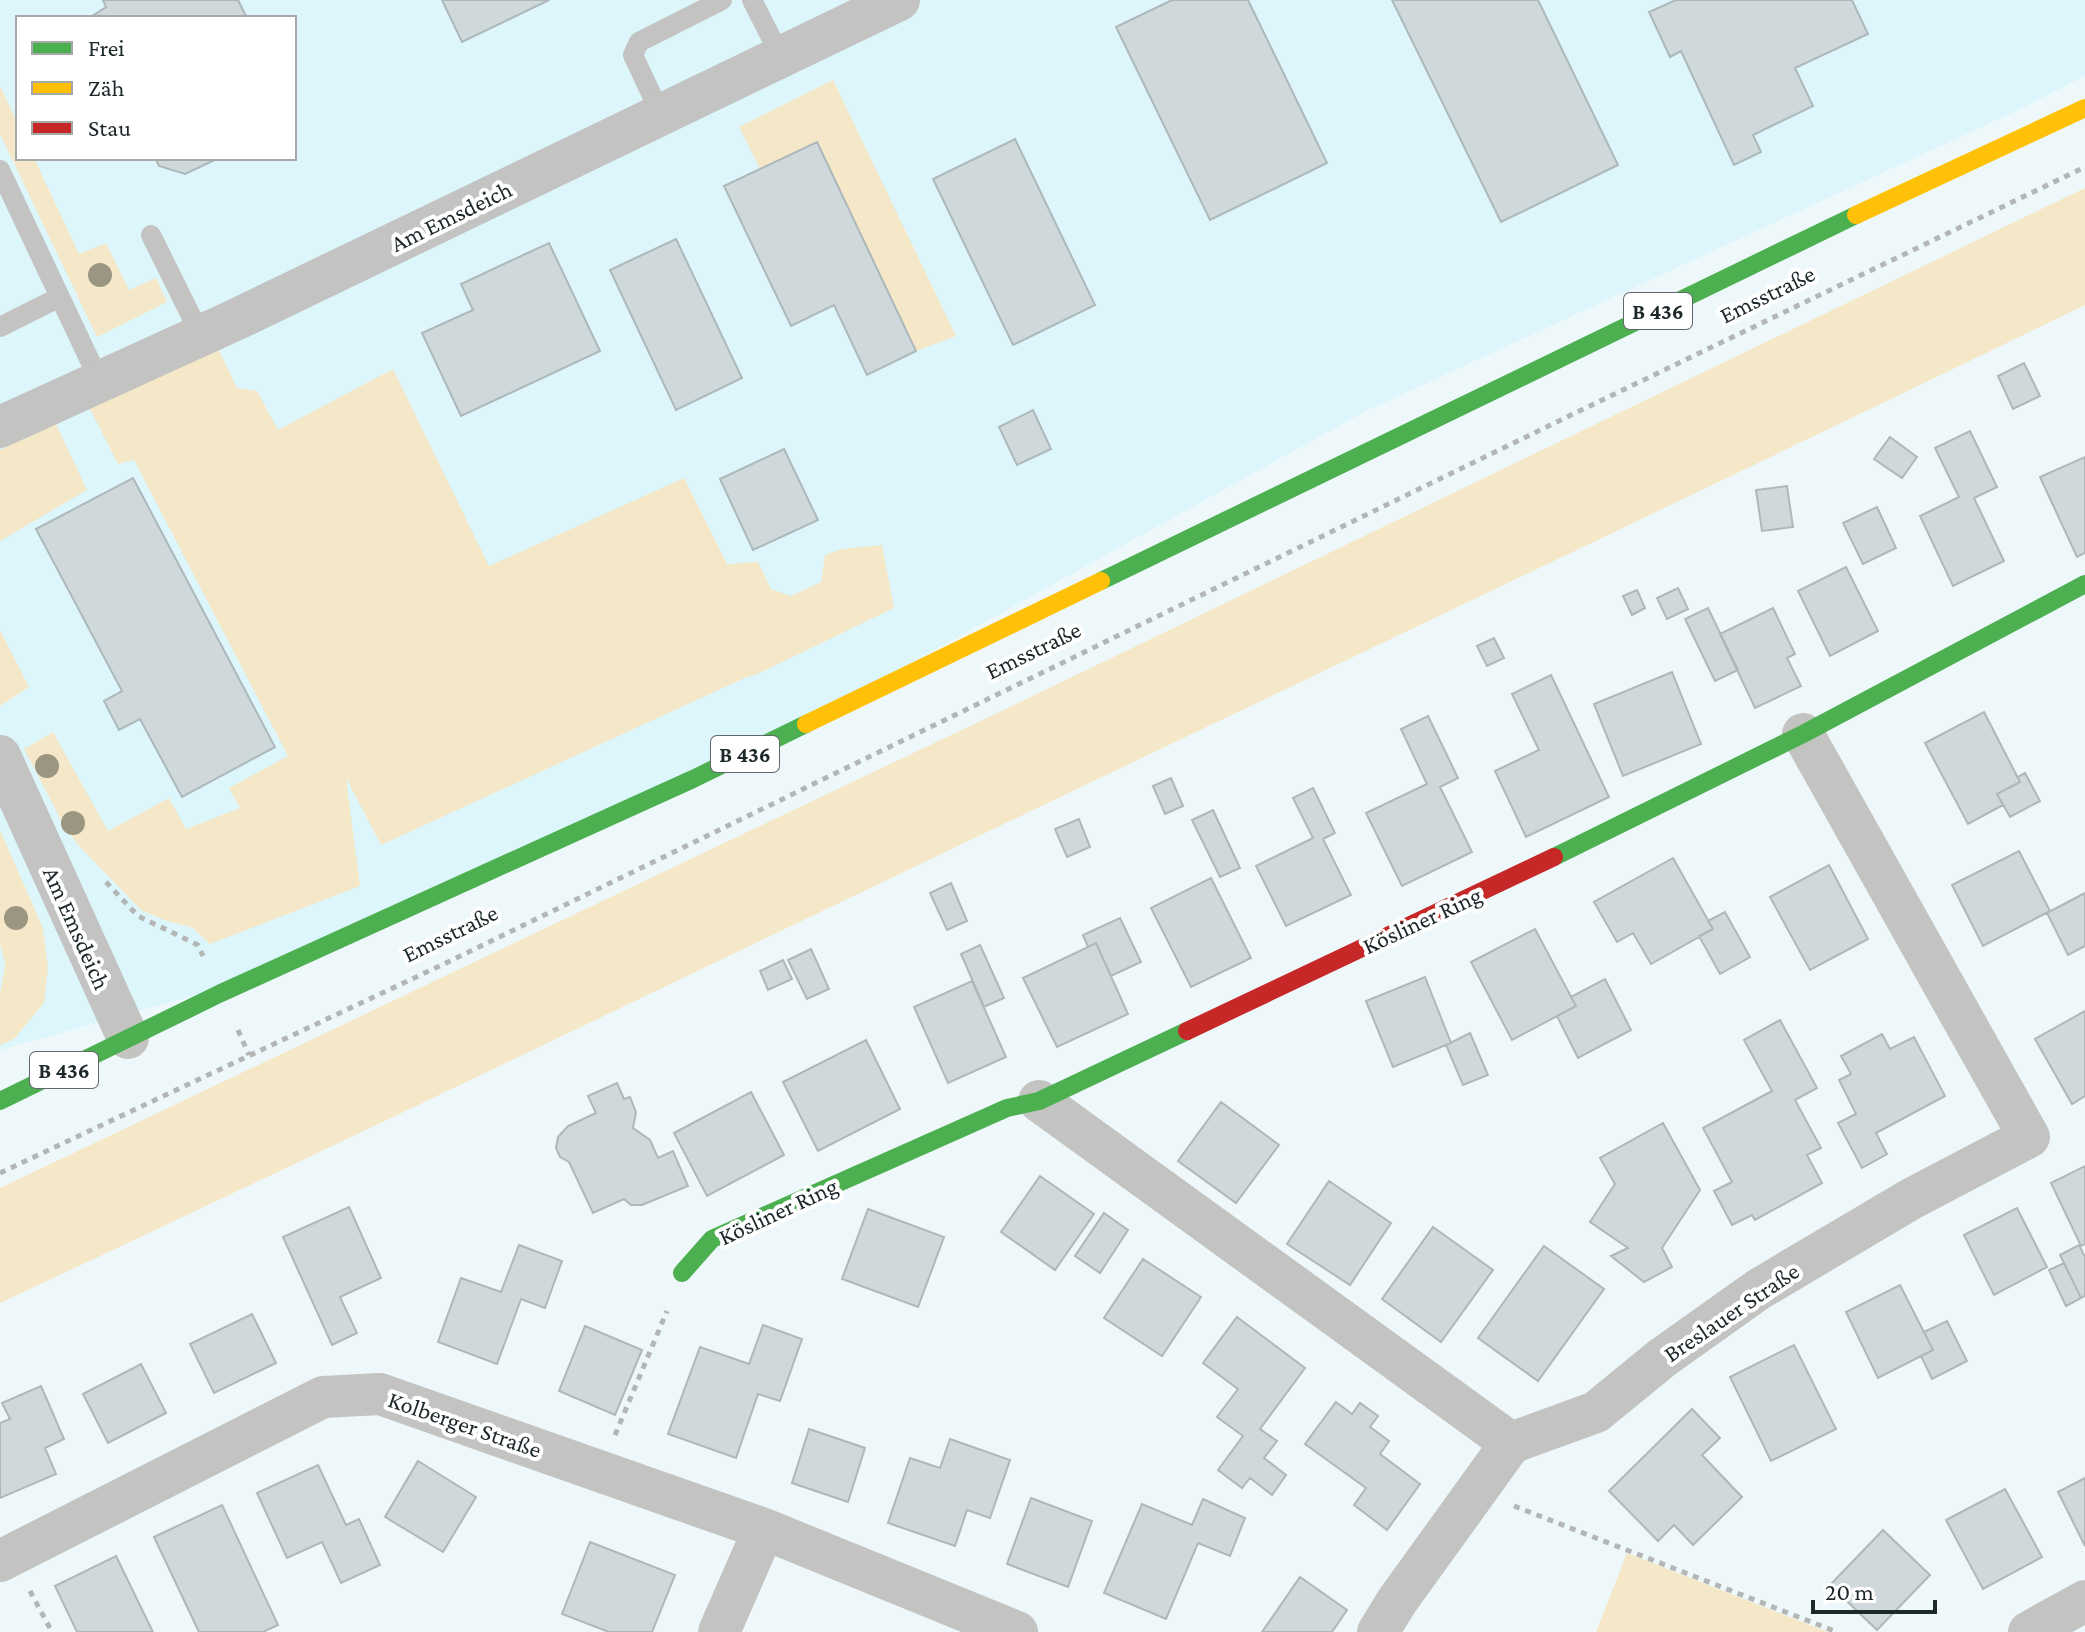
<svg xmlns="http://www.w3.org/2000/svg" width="2085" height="1632" viewBox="0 0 2085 1632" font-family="'Crimson Pro',serif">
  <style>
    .built { fill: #dcf6fc; fill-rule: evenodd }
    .green { fill: #f4e8c8 }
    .building { fill: #cfd9db; stroke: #aeb8ba; stroke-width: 2 }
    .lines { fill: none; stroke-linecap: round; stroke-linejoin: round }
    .path { stroke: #b3b6b4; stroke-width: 5; stroke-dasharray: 6 6; stroke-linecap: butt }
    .lane { stroke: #c3c3c1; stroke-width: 20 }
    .street { stroke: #c3c3c1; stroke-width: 42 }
    .fast { stroke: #4caf50; stroke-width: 18 }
    .slow { stroke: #ffc107; stroke-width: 18 }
    .jam { stroke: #c62828; stroke-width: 18 }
    .tree { fill: #9a9682 }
    .labels { text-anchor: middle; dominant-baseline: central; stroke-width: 8; stroke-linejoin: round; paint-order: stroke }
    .shield { fill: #fff; stroke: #61686b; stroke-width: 2 }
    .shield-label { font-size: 22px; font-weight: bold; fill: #1d282b }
    .street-label { font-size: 24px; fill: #1d282b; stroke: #fff }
  </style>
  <rect width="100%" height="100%" fill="#eef8fa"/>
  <path class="built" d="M0,0h2085v76l-71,36 -650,300 -475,263 -636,304 -253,71zM18,18h276v140h-276z"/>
  <path class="green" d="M833,80l123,256 -40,15 -99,-209 -57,27 -21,-42z
    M0,86l18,38v34h16l45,96 27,-11 23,47 27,-12 11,24 -70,35 -97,-203z
    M2085,188v117c-383,186 -768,369 -1152,553 -311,149 -621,299 -933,445v-115l1012,-482z
    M217,346l20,42 20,3 21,39 115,-61 96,197 195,-88 43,86 31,-2 13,27 20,7 30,-14 4,-27 17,-6 40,-4 12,63 -141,68h-4l-368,169 -35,-67 14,108 -150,58 -17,-16 -29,-8 -23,-10 -61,-63 -13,-16 -43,-82 29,-17 55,99 61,-33 17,31 54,-21 -11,-20 59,-32 -154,-296 -16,4 -30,-59z
    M55,422l32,68 -87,51v-91z
    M0,630l29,57 -29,19z
    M0,830l43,98 5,40 -4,35 -30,36 -14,6v-51l5,-30 -5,-21z
    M1627,1553l201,79h-232z"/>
  <path class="building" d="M103,0h135l9,18h-158l17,-11z
    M442,0h107l-87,42z
    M1172,0h76l79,163 -117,57 -94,-193z
    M1392,0h146l80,165 -117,57z
    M1676,0h176l16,34 -73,34 18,38 -60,29 8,17 -27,13 -53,-114 -11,6 -21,-45z
    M1015,139l80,166 -82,40 -80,-166z
    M817,142l99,209 -49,24 -33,-70 -43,21 -67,-140z
    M155,158h64l-34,16 -26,-8z
    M676,239l66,139 -66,32 -66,-140z
    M549,243l51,108 -139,65 -39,-83 51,-23 -12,-26z
    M2024,363l16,33 -27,13 -15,-33z
    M1033,410l18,39 -34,16 -18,-38z
    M1970,431l27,56 -23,11 30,63 -51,25 -33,-70 39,-19 -24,-49z
    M1890,437l27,20 -15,21 -28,-19z
    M784,449l34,71 -65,30 -33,-71z
    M2085,457v96l-8,4 -37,-80z
    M133,478l142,269 -93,50 -42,-78 -21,11 -15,-29 18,-10 -86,-162z
    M1787,486l6,41 -31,4 -6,-41z
    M1877,507l19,41 -33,16 -20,-41z
    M1846,567l32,64 -48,25 -32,-65z
    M1678,588l10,21 -21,10 -10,-21z
    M1637,590l8,18 -13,7 -9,-19z
    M1708,608l30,62 -23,11 -30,-62z
    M1773,608l22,46 -8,4 14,28 -46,22 -35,-74z
    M1494,638l10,20 -17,8 -10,-20z
    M1672,672l29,72 -78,32 -29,-72z
    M1551,675l58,122 -83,40 -31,-66 44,-21 -27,-56z
    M1984,712l36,70 -23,12 6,11 -35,19 -43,-81z
    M1428,716l30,62 -18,9 32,65 -70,34 -36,-73 61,-29 -26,-55z
    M2025,773l15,28 -30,16 -13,-23 23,-12 -2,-5z
    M1171,778l12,28 -18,8 -12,-28z
    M1313,788l22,45 -12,6 28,56 -65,31 -30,-60 57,-28 -20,-40z
    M1213,810l27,58 -20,9 -28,-57z
    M1079,819l11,28 -23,10 -12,-28z
    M2019,851l31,60 -67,35 -31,-61z
    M1673,858l40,71 -62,35 -18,-31 -16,9 -23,-40z
    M1829,865l39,74 -58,31 -40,-73z
    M1211,878l40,80 -60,29 -40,-79z
    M951,883l16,38 -20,9 -17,-37z
    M2085,893v53l-17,9 -21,-42z
    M1725,912l25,45 -30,17 -21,-38 14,-7 -5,-8z
    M1120,918l21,44 -30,14 -15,-33 -8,4 -5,-12z
    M1535,929l41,77 -64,34 -41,-78z
    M1096,943l32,71 -71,33 -34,-69z
    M980,945l24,53 -20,9 -23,-53z
    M811,949l18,40 -22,10 -19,-39z
    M783,960l9,19 -24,11 -8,-19z
    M1425,977l26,66 -58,24 -27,-66z
    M1605,979l26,51 -53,28 -21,-42 19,-10 -5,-9z
    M972,981l34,76 -58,26 -34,-76z
    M2085,1011v85l-13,8 -37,-65z
    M1780,1020l37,68 -22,12 26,48 -14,7 15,28 -67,37 -3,-5 -20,10 -18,-34 18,-9 -29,-54 69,-37 -28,-51z
    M1470,1033l18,42 -25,10 -17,-40z
    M1882,1034l8,15 24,-12 31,59 -69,37 11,21 -25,14 -24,-45 18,-9 -17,-34 12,-6 -10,-18z
    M866,1040l34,69 -82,42 -35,-69z
    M617,1083l7,16 6,-2 6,15 -3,16 17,12 8,18 15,-7 15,35 -46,19h-11l-7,-6 -31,14 -24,-51 -9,-5 -4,-9 2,-11 10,-11 28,-13 -8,-17z
    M751,1092l33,63 -77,41 -33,-63z
    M1221,1102l58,43 -43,58 -58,-42z
    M1663,1123l37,67 -38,58 10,19 -28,15 -33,-26 17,-8 -38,-26 25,-38 -15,-26z
    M2085,1166v78l-4,2 -30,-63z
    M1040,1176l54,38 -39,56 -54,-38z
    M1329,1181l62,42 -41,62 -63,-41z
    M349,1207l32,71 -41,19 17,36 -25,12 -49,-108z
    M2017,1208l30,59 -53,28 -30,-60z
    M868,1209l76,28 -26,70 -76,-28z
    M1104,1213l24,17 -28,43 -25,-17z
    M1433,1227l60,43 -52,72 -59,-43z
    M519,1245l43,16 -17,47 -24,-9 -24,65 -59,-22 23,-64 40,14z
    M2079,1245l6,12v39l-4,2 -21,-43z
    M1544,1246l60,43 -66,92 -60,-43z
    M1143,1259l58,38 -39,59 -58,-38z
    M2064,1263l17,35 -15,8 -17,-36z
    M1900,1285l33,65 -55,28 -32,-66z
    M252,1314l24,49 -62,30 -24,-49z
    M1237,1317l68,51 -45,61 17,12 -13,17 22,17 -14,20 -22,-17 -8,10 -24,-18 25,-34 -26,-19 21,-28 -35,-26z
    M1947,1321l20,40 -35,18 -11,-23 12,-6 -9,-18z
    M763,1325l39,14 -22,62 -22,-7 -22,64 -68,-24 32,-87 49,17z
    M585,1326l57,24 -27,65 -56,-24z
    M1794,1345l42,84 -65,32 -41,-84z
    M141,1364l25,49 -58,30 -25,-49z
    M41,1386l23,53 -19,9 11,26 -56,24v-75l10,-4 -8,-16z
    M1336,1402l16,12 8,-11 18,13 -8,11 19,14 -9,13 40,30 -33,46 -33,-25 12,-17 -61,-44z
    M1692,1409l28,29 -18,17 40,42 -49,48 -19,-20 -16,16 -49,-50z
    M809,1429l56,19 -17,54 -56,-19z
    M950,1439l60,21 -20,58 -23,-8 -12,36 -67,-23 22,-65 30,10z
    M418,1461l58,36 -33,55 -58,-35z
    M318,1465l28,60 13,-6 21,46 -39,18 -19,-41 -35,16 -30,-65z
    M2085,1478v68l-27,-54z
    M2005,1489l37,68 -59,32 -37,-69z
    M1031,1498l61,23 -24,66 -61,-23z
    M1203,1499l42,19 -15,38 -32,-13 -32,76 -62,-26 38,-89 50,21z
    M222,1505l56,120 -15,7h-64l-45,-95z
    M1883,1530l47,45 -53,55 -47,-45z
    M590,1542l85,33 -23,57h-43l-47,-18z
    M116,1556l37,76h-76l-22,-46z
    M1300,1577l47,33 -15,22h-70z"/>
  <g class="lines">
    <path class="path" d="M106,882l32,34 60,29 5,11
      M238,1030l11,25
      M0,1173l448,-211 1121,-546 516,-249
      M615,1435l52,-124
      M1514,1506l323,126
      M30,1591l22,41"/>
    <path class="lane" d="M752,0l29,57
      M661,115l-28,-60 6,-13 83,-42
      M0,170l100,212
      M151,235l50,101
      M0,327l60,-30"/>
    <path class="street" d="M0,427l235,-107 664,-320
      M0,756l128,282
      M1039,1101l472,342
      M0,1561l323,-164 57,-3 384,135 253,103
      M719,1632l45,-103
      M1378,1632l19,-31 114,-158 85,-31 66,-54 97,-69 152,-90 118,-62 -226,-403
      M2029,1632l56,-31"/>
    <path class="fast" d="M1101,581l755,-366
      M1554,857l249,-123 282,-150
      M0,1101l221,-108 472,-214 113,-55
      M682,1273l30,-34 295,-131 32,-7 148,-70"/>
    <path class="slow" d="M1856,215l229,-107
      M806,724l295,-143"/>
    <path class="jam" d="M1187,1031l367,-174"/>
  </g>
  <g class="tree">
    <circle cx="100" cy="275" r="12"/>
    <circle cx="47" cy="766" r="12"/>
    <circle cx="73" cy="823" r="12"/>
    <circle cx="16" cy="918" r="12"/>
  </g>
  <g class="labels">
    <g class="shield">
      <rect x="1624" y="293" width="68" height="36" rx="6"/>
      <rect x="711" y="736" width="68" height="36" rx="6"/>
      <rect x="30" y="1052" width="68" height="36" rx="6"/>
    </g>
    <g class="shield-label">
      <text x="1658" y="311">B 436</text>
      <text x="745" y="754">B 436</text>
      <text x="64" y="1070">B 436</text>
    </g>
    <g class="street-label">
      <text transform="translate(451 216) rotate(-26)">Am Emsdeich</text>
      <text transform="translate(1767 294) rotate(-26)">Emsstraße</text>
      <text transform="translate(1033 650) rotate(-26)">Emsstraße</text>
      <text transform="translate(1422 920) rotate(-25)">Kösliner Ring</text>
      <text transform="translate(77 928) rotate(66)">Am Emsdeich</text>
      <text transform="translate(450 933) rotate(-26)">Emsstraße</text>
      <text transform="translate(778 1211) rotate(-25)">Kösliner Ring</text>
      <text transform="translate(1731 1312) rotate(-34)">Breslauer Straße</text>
      <text transform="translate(465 1424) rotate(19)">Kolberger Straße</text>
    </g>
  </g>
  <rect x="16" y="16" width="280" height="144" fill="#ffffff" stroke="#a5a9aa" stroke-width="2"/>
  <rect x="32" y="42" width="40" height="12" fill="#4caf50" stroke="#a5a9aa" stroke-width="2"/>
  <text x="88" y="56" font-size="24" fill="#1d282b">Frei</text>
  <rect x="32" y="82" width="40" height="12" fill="#ffc107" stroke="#a5a9aa" stroke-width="2"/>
  <text x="88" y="96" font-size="24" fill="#1d282b">Zäh</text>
  <rect x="32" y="122" width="40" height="12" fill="#c62828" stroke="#a5a9aa" stroke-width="2"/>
  <text x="88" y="136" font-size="24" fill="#1d282b">Stau</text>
  <path d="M1813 1600v12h122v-12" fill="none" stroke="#1d282b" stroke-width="4"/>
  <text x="1825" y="1600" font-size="24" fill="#1d282b" stroke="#ffffff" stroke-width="6" paint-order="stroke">20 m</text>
</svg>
